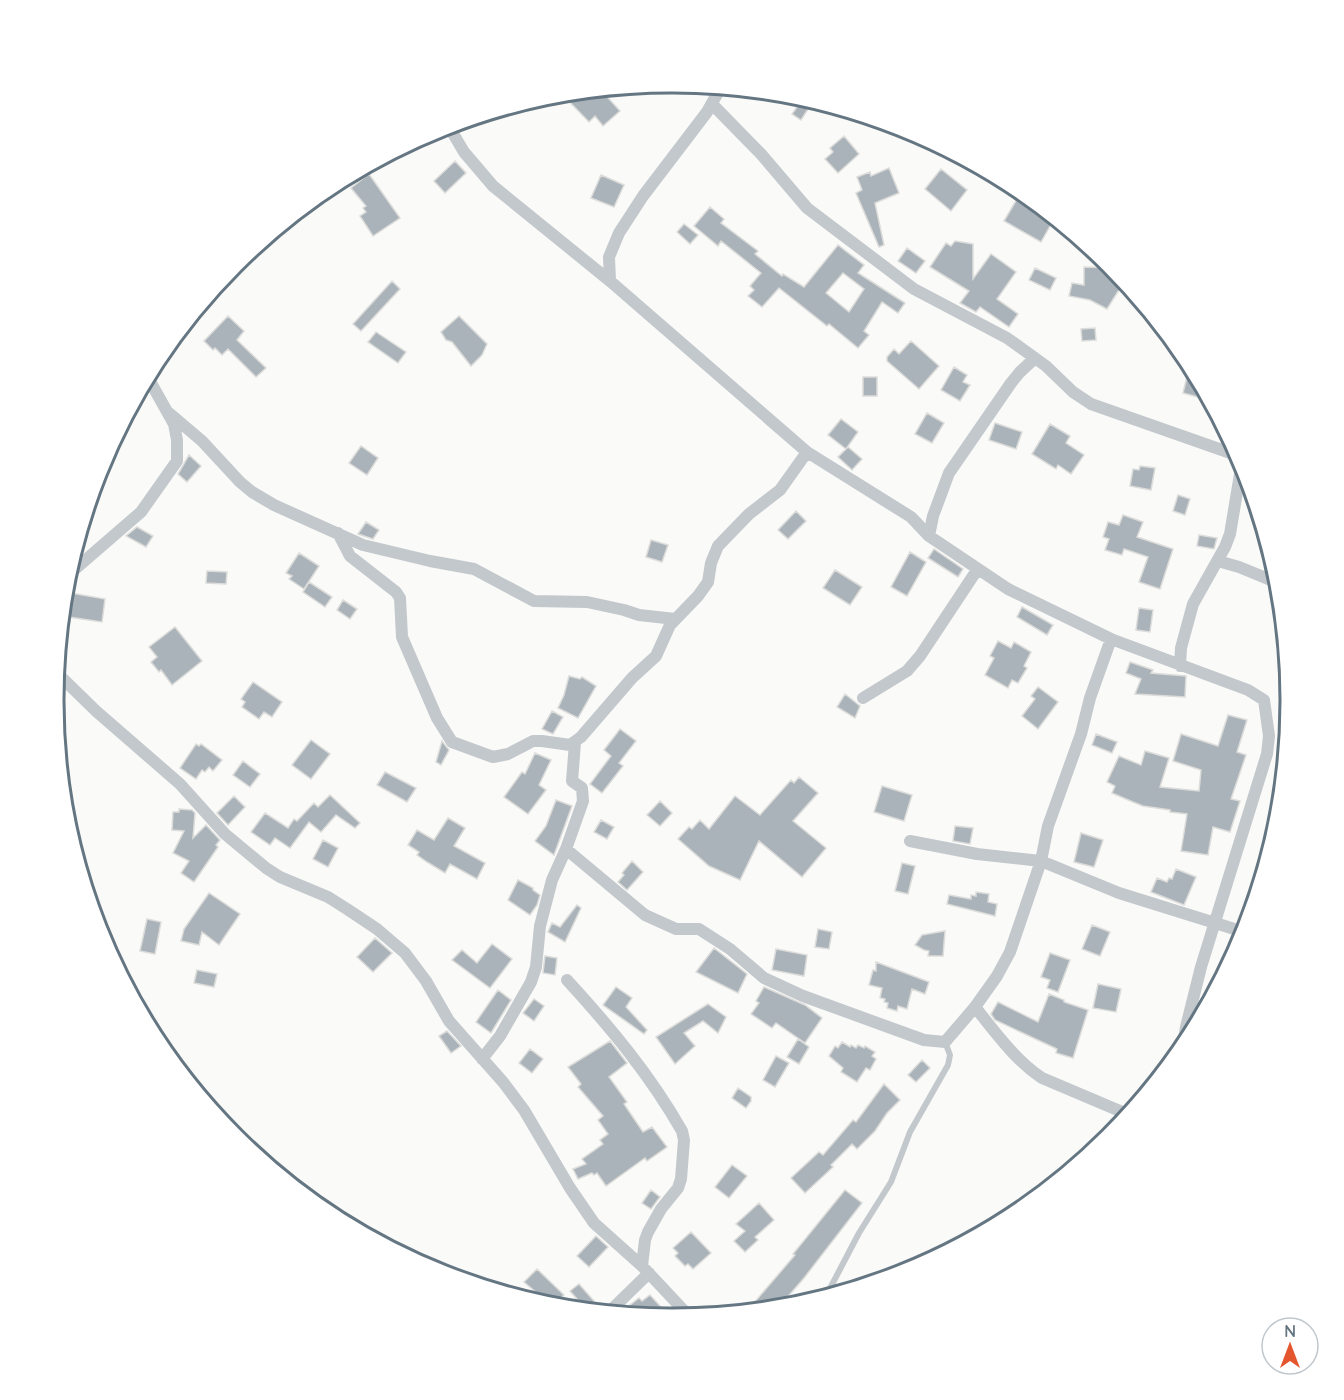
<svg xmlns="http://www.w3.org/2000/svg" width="1344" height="1400" viewBox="0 0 1344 1400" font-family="Quicksand,sans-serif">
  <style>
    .building { fill: #aab3b9; stroke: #dcdcda; stroke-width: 1.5; fill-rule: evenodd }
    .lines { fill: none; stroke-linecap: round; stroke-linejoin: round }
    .service { stroke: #c3c8cc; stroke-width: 6 }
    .minor { stroke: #c3c8cc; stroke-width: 12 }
    .rim { fill: none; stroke: #657683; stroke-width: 3 }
  </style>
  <rect width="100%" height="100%" fill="#fafaf8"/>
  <path class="building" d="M600,89l20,22 -17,15 -8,-10 -6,6 -28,-29z
    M804,97l10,3 -13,20 -9,-6z
    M844,136l15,18 -21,19 -13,-14 8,-7 -3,-4z
    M455,161l11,12 -21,20 -11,-12z
    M889,168l10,25 -24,10 9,42 -5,2 -23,-54 6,-3 -5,-13 13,-5 1,4z
    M941,169l26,21 -16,21 -26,-22z
    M369,174l31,44 -27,18 -13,-20 6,-4 -3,-4 3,-2 -15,-18z
    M601,175l23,10 -10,22 -23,-9z
    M1028,197l14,11 -1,3 13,8 -13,23 -37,-21 13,-22 7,4z
    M710,207l14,12 -3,4 37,28 -3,3 27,22 1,-2 21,13 34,-42 26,20 -6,8 47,30 -7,10 -16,-11 -18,29 5,4 -11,13 -29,-24 -2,2 -48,-38 -17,19 -14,-11 6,-6 -4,-4 11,-13 -40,-32 -3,5 -24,-20zM843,273l21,16 -15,23 -23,-19z
    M684,224l14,11 -8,9 -13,-12z
    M955,241l18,3v35l18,-25 25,18 -19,27 21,15 -9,13 -29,-20 -4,5 -16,-9 9,-12 -39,-24 16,-24 5,3z
    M907,248l18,13 -9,12 -18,-12z
    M1084,267l29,1 11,14 -17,27 -17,-9 -21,-4 3,-13 12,2z
    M1035,268l21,10 -6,12 -21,-10z
    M392,281l8,8 -39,42 -8,-7z
    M228,316l16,15 -7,9 29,28 -10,9 -28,-28 -6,6 -7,-7 -2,2 -9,-9z
    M459,316l28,28 -5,11 -11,11 -19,-24 -6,-2 -5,-8z
    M1095,328l1,12 -14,1 -1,-12z
    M376,332l30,20 -8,11 -30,-21z
    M911,341l28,25 -20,23 -32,-28v-4l7,-8 5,5z
    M1190,365l11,20 -3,12 -15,-4z
    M954,367l13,8 -4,7 7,3 -10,16 -19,-11z
    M863,377h14v19h-14z
    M927,413l17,10 -12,20 -17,-9z
    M841,419l17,13 -12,17 -18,-14z
    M995,423l27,9 -6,17 -27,-9z
    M1050,424l20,12 -4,7 18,12 -13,19 -13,-9 -2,4 -24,-15z
    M361,446l17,12 -11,17 -18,-12z
    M848,447l14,12 -10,11 -14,-13z
    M189,455l12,11 -14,16 -9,-8z
    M1140,466l15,2 -4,22 -21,-4 3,-17 6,1z
    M1178,495l12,4 -5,16 -12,-4z
    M796,511l10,10 -18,18 -10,-9z
    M1123,515l20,7 -6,15 36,12 -13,40 -21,-7 9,-25 -24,-8 -2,6 -17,-5 4,-11 -6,-2 5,-15 11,3z
    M366,522l13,8 -6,9 -15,-5z
    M137,527l16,9 -7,11 -20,-11z
    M1199,535l18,3 -3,11 -17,-3z
    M651,540l17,5 -6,17 -16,-5z
    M934,549l29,20 -5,8 -30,-19z
    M910,552l16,10 -19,34 -16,-9z
    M299,553l20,13 -15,23 -15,-10 3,-3 -6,-3z
    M835,570l27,17 -12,18 -27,-17z
    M207,571l20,1 -1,12 -20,-1z
    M309,582l23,15 -7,10 -22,-15z
    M71,593l34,6 -3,23 -40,-6 2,-12 4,1z
    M343,600l14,9 -7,10 -13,-9z
    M1022,607l31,18 -6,10 -30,-18z
    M1139,608l14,2 -3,22 -14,-2z
    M175,627l27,34 -30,24 -11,-15 -2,2 -8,-10 6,-5 -8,-10z
    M998,641l13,7 3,-6 17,10 -7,14 3,2 -9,15 -6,-3 -4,8 -23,-13 9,-17 -4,-2z
    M1130,662l23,8 -2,3 35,3 -1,21 -50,-3 6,-15 -15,-6z
    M569,676l11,3 2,-2 14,9 -18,32 -20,-10 6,-13z
    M253,682l29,20 -10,15 -8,-5 -5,7 -17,-12 3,-5 -4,-3z
    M1038,687l20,15 -20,27 -16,-13 13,-17 -4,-3z
    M845,694l15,12 -5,12 -18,-11z
    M552,711l11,6 -10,17 -11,-5z
    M1228,715l19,5 -10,32 9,3 -15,44 9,2 -10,31 -17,-5 -5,28 -27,-4 6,-37 -17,-2v-2l-27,-4 -10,-4 -21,-9 3,-7 -8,-4 12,-26 22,9 4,-14 24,7 -9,29 39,4 2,-21 -28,-9 8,-27 37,12z
    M620,729l16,12 -17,22 4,3 -21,27 -12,-9 21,-28 -7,-6z
    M1096,734l21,8 -5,11 -20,-8z
    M311,740l19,14 -19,25 -19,-14z
    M442,741l7,9 -8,15 -5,-3z
    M196,744l3,2 2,-2 21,16 -9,11 -4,-4 -4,5 -3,-2 -6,9 -16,-11z
    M535,753l16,7 -12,25 7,5 -18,24 -24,-17 18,-25 3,2z
    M243,761l17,13 -10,13 -17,-12z
    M385,772l31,16 -9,14 -30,-17z
    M799,777l19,16 -25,28 33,27 -24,29 -43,-36 -19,39 -31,-14 -31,-27 11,-12 3,2 8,-9 9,9 26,-33 25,19 31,-35 3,3z
    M882,786l30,9 -8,26 -30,-9z
    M330,795l30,28 -5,5 -19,-13 -15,17 -12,-10 -19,26 -15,-10 -5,7 -19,-13 14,-19 23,15 6,-9 3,2 17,-18 4,4z
    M234,796l11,11 -17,18 -11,-12z
    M556,800l16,6 -18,49 -19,-14 11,-15z
    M660,801l12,12 -12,13 -13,-11z
    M179,809l13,1 3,3 -2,25 13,-13 14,15 -4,5 2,2 -24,35 -13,-9 8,-12 -16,-8 11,-22 -12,-1 1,-18h6z
    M448,818l17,10 -11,18 31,17 -8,16 -27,-15 -5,9 -18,-11 -10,-7 2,-3 -11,-7 9,-15 17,10z
    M601,820l13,7 -7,12 -13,-7z
    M955,826l18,2 -3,16 -17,-3z
    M1081,833l22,7 -9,27 -20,-5z
    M323,840l15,8 -10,19 -15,-8z
    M632,861l11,11 -16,18 -9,-8 6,-7 -2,-2z
    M902,863l13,3 -7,28 -13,-3z
    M1176,869l20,8 -12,28 -33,-13 6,-14 10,4 2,-4 3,1z
    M518,880l15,8v2l7,5 -3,10 -7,10 -22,-15z
    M976,892l13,2 -1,8 9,2 -2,12 -48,-12 2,-9 22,4v-4l5,1z
    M209,893l31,21 -21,31 -17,-13 -3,13 -18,-4 3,-12z
    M577,905l4,3 -16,34 -17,-10 4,-9 8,4z
    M147,919l14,3 -6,32 -15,-3z
    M1092,925l18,7 -10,24 -18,-7z
    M818,929l14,3 -3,17 -14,-2z
    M945,931l-2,25h-15l1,-5 -5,-1 -9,-5 7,-10z
    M375,938l17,15 -19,19 -16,-15z
    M492,944l20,15 -22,29 -38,-28 10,-10 15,13z
    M714,948l33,26 -9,19 -42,-21z
    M776,949l31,6 -3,21 -32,-6z
    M1050,953l20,7 -12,32 -11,-4 3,-8 -9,-3z
    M545,956l12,2 -2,17 -12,-2z
    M876,962l53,20 -4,12 -13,-5 -5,20 -9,-3 -1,5 -10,-3 1,-5 -4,-1 1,-3 -5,-1 2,-10 -13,-3 4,-15 3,1z
    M197,970l20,4 -3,13 -20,-4z
    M1098,984l23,5 -5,23 -23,-4z
    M616,987l16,11 -6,9 21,23 -3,4 -41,-29z
    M764,987l41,18 17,13 -17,25 -29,-20 -4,5 -21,-14 8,-11 -3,-2z
    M498,990l13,10 -20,33 -15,-11z
    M1049,994l15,6v2l24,8 -15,48 -17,-5 1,-4 -62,-29 -4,-6 7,-12 40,20z
    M534,999l10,7 -10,15 -11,-8z
    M708,1004l18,13 -8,16 -15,-12 -19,12 11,13 -20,18 -19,-27z
    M447,1031l14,15 -10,7 -12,-17z
    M798,1039l11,8 -10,17 -12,-7z
    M610,1041l17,22 -18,14 18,25 -3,2 19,28 9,-5 15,20 -20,14 -2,-3 -39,28 -9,-13 -3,2 -2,-2 -14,6 -5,-10 13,-5 -4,-5 21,-15 -3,-4 8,-6 -10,-14 5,-4 -25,-29 3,-3 -13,-17z
    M842,1042l8,5 1,-2 5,3 2,-3 6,3 1,-2 10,6 -3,4 4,3 -6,11 -4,-2 -9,14 -16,-10 2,-4 -14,-12 6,-10 3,2z
    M530,1049l13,10 -11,14 -13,-10z
    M776,1056l13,7 -14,24 -12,-7z
    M922,1060l8,8 -14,14 -8,-7z
    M884,1084l16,16 -13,13 -12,18 -18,18 -5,-5 -21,21 2,2 -28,26 -14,-15 28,-26 4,3 30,-35 3,2z
    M738,1088l13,9v4l-5,7 -14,-10z
    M732,1165l15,11 -18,22 -14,-11z
    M651,1190l9,7 -9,12 -9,-6z
    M845,1190l17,13 -58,75 -26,30 -31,3 48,-56 -2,-1z
    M759,1203l15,17 -19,17 3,3 -13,12 -11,-11 11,-10 -9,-7z
    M691,1232l20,21 -18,16 -5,-5 -3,2 -10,-10 3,-3 -5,-5z
    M596,1236l12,11 -19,20 -12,-11z
    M537,1269l27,26 -12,11 -28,-24z
    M579,1284l22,25v2l-15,-2 -16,-18z
    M650,1295l21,23 -51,-5 19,-15 3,3z"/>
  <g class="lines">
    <path class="service" d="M826,1296l33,-63 32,-51 19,-50 38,-67 2,-10 -5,-13"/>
    <path class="minor" d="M712,104l49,50 46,54 107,81 93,49 39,28 27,26 18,12 148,52
      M448,125l16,27 29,34 117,95 197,171 104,65 18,19 79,53 103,50 137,51 16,10 5,36 -2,18 -66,213 -15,60 -3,19
      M610,281l-1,-24 10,-24 24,-37 64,-84 14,-25
      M169,413l33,28 38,41 12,10 22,13 89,40 67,16 44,8 60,32 53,1 37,8 15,5 36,4
      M338,533l12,23 46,36 4,6 2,39 35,81 15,24 41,15 15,-3 25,-13h9l28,4 11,-8 51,-59 24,-22 14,-31 28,-29 10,-14 3,-19 7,-17 31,-32 31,-24 27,-38
      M929,536l4,-20 16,-43 62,-90 9,-11 15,-14
      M1218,561l21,6 39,16
      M67,576l74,-64 36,-51v-21l-3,-16 -23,-41 -4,-5
      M1180,666l1,-18 12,-44 32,-57 5,-13 12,-72
      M57,673l39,38 84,73 45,50 41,34 14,9 48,20 19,12 30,20 28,24 21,28 23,40 54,61 21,28 46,78 24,35 48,43 47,50
      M863,698l44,-27 13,-15 57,-86
      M910,841l67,13 64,7 78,32 125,39
      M566,849l79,66 31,14h23l31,20 34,29 39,18 121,44 21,2 30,-35 22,-31 13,-24 31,-91 7,-35 33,-92 9,-36 21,-59
      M567,980c44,48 83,95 115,151l2,9 -3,39 -3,9 -17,21 -13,23 -3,8 -3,26
      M975,1007c20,25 40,53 67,71l85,36
      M482,1059l18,-23 31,-54 5,-15 4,-41 12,-46 14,-31 17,-48 -1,-13 -10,-7 3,-38
      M609,1312l40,-39"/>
  </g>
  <path d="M0 0H1344V1400H0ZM671 93H673A607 607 0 0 1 1280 700V701A607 607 0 0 1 673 1308H671A607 607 0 0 1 64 701V700A607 607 0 0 1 671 93Z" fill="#fff" fill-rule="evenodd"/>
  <path class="rim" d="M671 93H673A607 607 0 0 1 1280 700V701A607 607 0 0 1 673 1308H671A607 607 0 0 1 64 701V700A607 607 0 0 1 671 93Z"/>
  <g transform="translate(1290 1346)"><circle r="28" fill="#ffffff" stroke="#c1c8cd" stroke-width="1.5"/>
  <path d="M0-4.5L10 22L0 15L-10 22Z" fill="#e4572e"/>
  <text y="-9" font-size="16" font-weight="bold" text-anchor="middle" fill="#657683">N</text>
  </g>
</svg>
